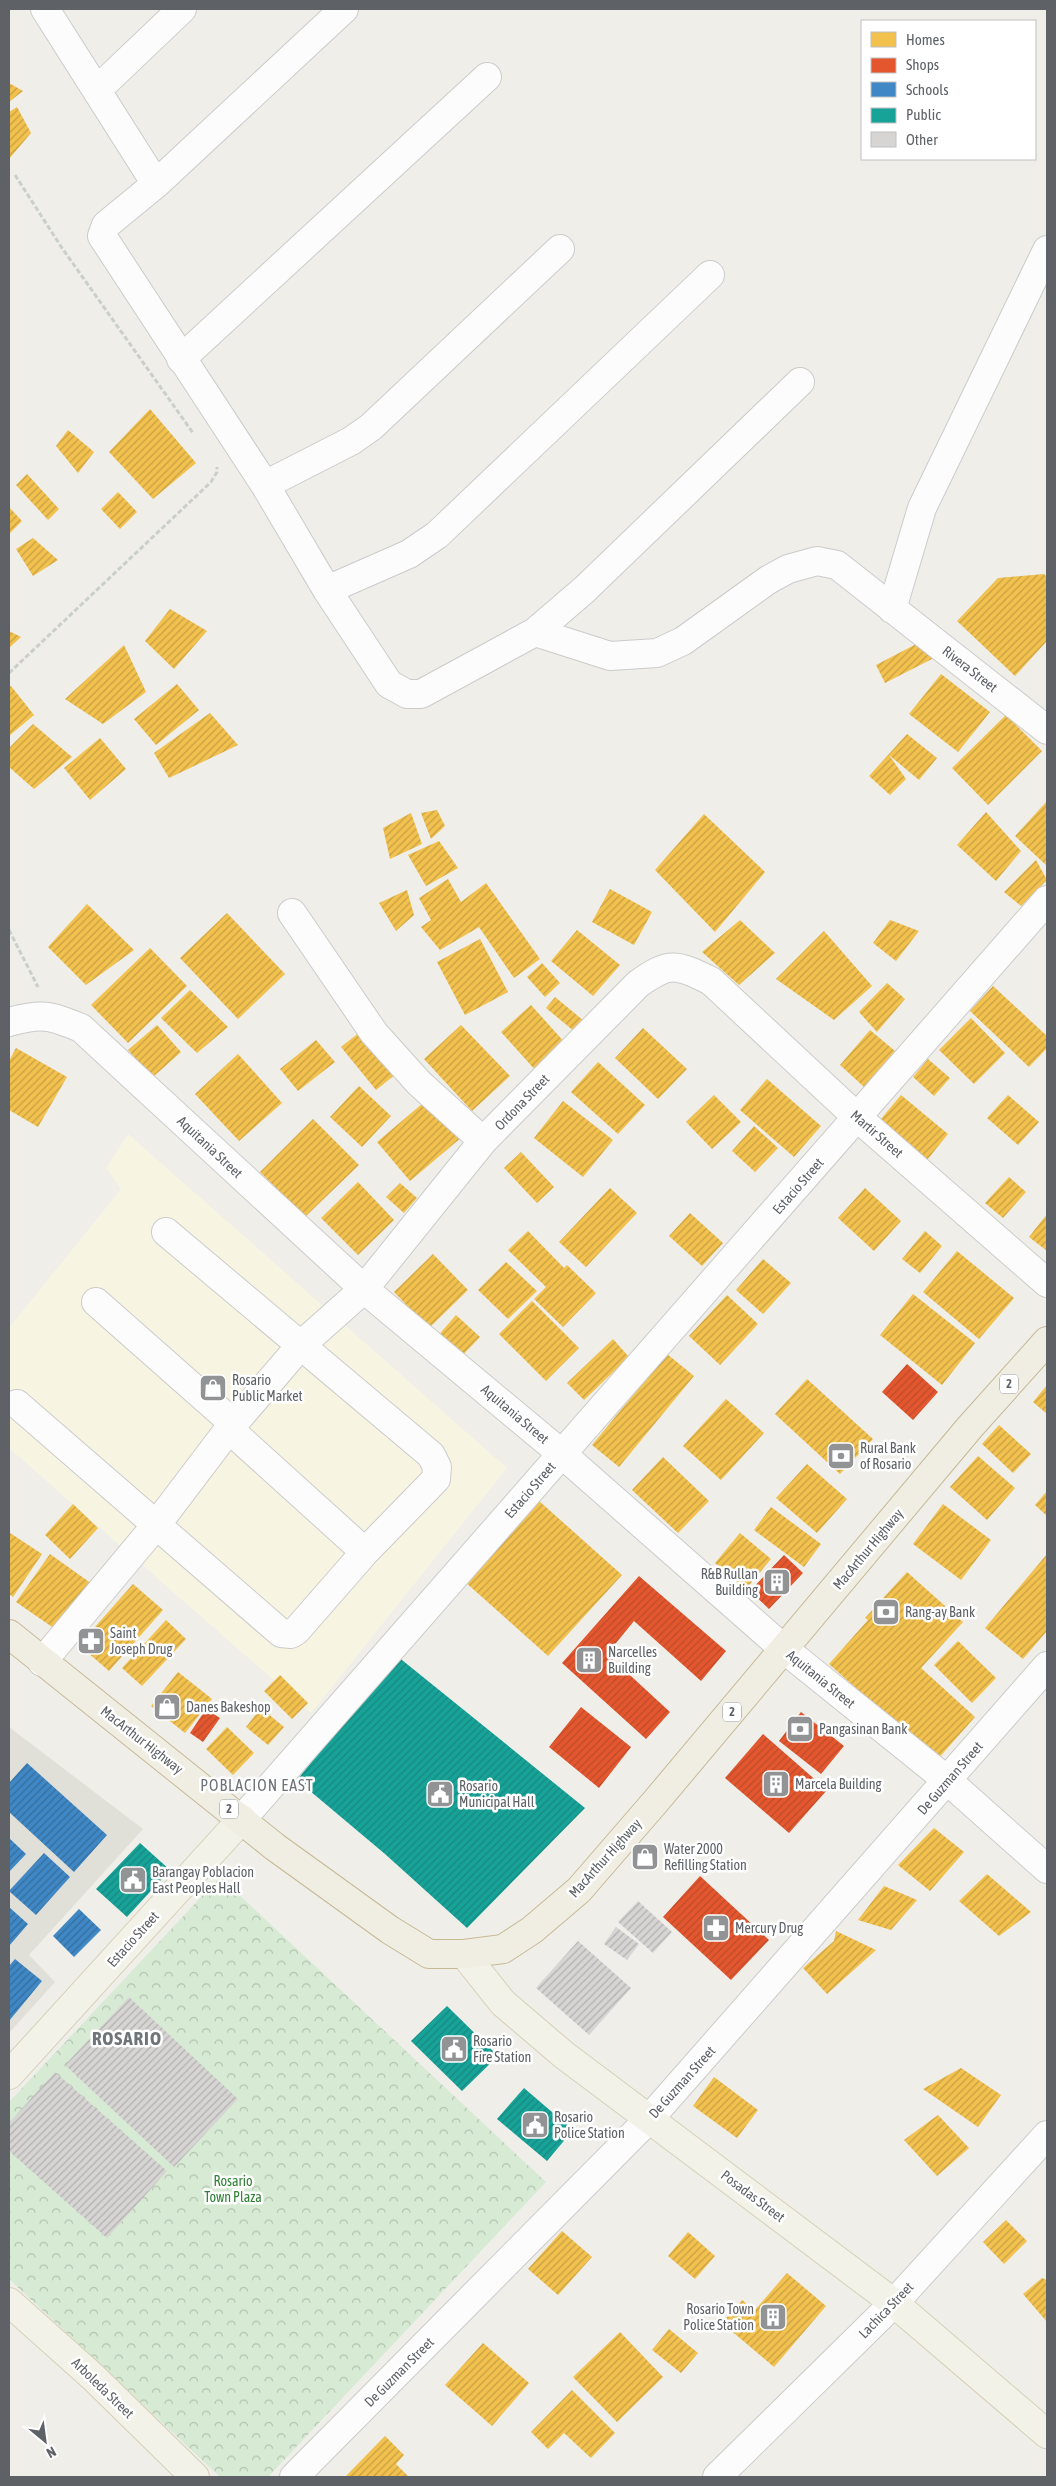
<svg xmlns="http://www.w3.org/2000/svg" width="1056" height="2486" viewBox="0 0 1056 2486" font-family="'Asap Condensed',sans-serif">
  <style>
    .commercial { fill: #f8f4e2 }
    .education { fill: #e0dfd8 }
    .park { fill: url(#park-crowns) }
    .homes { fill: url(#homes-hatch) }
    .shops { fill: url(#shops-hatch) }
    .schools { fill: url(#schools-hatch) }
    .public { fill: url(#public-hatch) }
    .building { fill: url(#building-hatch) }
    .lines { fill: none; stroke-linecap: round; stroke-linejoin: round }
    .minor-casing { stroke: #cbcbcb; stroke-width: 30 }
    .major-casing { stroke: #d7cfb6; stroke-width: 30 }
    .highway-casing { stroke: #c7b995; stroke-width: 30 }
    .path { stroke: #cacfcb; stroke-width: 3; stroke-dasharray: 5 2.5; stroke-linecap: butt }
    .minor { stroke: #fdfcfc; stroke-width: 28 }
    .major { stroke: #f3f2e9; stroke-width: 28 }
    .highway { stroke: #f0ede2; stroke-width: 28 }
    .labels { text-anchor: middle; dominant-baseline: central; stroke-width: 5; stroke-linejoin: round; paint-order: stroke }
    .shield { fill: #fff; stroke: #8e9195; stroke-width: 1 }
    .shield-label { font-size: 12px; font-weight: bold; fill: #5e6267 }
    .street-label { font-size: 14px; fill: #5e6267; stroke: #fff }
    .poi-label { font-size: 14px; fill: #5e6267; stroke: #fff; text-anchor: start }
    .park-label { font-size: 14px; fill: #318237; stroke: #fff }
    .quarter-label { font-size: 16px; letter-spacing: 1px; fill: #6f7479; stroke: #fff }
    .district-label { font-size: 19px; font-weight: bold; letter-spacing: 1px; fill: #6f7479; stroke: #fff }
  </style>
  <defs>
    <pattern id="park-crowns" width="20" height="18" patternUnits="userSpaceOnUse" patternTransform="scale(1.25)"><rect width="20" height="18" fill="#d7ebd4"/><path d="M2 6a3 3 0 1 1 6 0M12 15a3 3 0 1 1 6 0" fill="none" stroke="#b2c2b0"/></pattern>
    <pattern id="homes-hatch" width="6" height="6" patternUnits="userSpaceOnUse" patternTransform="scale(1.25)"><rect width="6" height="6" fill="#f2c14e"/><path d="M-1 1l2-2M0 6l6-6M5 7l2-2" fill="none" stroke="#c7a045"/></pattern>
    <pattern id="shops-hatch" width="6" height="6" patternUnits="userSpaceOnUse" patternTransform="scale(1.25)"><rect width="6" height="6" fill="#e4572e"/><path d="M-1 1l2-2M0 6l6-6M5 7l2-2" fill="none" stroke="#bc4b2b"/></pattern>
    <pattern id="schools-hatch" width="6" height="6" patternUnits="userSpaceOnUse" patternTransform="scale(1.25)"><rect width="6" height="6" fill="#3f88c5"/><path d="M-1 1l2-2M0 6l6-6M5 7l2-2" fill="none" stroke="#366d9c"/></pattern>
    <pattern id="public-hatch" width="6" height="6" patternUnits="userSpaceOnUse" patternTransform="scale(1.25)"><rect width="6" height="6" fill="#17a398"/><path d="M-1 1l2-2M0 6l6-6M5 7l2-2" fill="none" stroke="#188880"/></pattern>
    <pattern id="building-hatch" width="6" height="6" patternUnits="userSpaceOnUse" patternTransform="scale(1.25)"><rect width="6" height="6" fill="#d6d5d3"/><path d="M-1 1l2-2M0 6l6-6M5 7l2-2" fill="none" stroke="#b1b0af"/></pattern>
  </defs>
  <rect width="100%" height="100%" fill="#efeee9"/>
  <path class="commercial" d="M128,1134l379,334 -196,245 -302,-265v-120l112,-139 -15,-21z"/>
  <path class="education" d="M9,1727l134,102 -114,126 26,27 -46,51z"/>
  <path class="park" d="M220,1877l326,305 -278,295h-48l-211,-198v-177z"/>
  <path class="homes" d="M9,83l14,8 -14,11z
    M17,107l14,26 -22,26v-47z
    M150,409l46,54 -43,36 -44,-47z
    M68,430l26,22 -16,21 -22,-27z
    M27,474l32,35 -11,11 -32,-35z
    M118,492l19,20 -17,17 -19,-20z
    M9,507l13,14 -13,13z
    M33,538l25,22 -25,16 -17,-27z
    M1044,574l3,3v64l-32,35 -58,-55 41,-43z
    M170,609l37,22 -33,38 -29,-28z
    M9,631l12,6 -12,11z
    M922,641l10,18 -47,24 -9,-18z
    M124,645l22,47 -43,32 -38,-25z
    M941,674l49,38 -32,40 -49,-38z
    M177,684l22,26 -43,35 -22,-26z
    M11,686l23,29 -25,21v-49z
    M210,713l28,32 -69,33 -15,-25z
    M1006,715l36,36 -54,54 -36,-37z
    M33,724l39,33 -38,32 -25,-22v-19z
    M907,734l30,24 -18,22 -30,-25 17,24 -16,16 -21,-19z
    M100,738l26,31 -36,31 -26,-32z
    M1047,801v65l-32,-30z
    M437,810l8,16 -14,13 -10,-26z
    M986,812l35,39 -25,30 -39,-36z
    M411,813l11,31 -32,15 -7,-31z
    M704,814l61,58 -50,60 -60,-62z
    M439,841l19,27 -32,18 -18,-31z
    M1036,860l11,20 -26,26 -17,-14z
    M448,879l13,23 25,-19 54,76 -26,19 -35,-51 -39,23 -19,-23 10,-7 -12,-22z
    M610,889l42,23 -18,33 -42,-23z
    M407,890l7,25 -18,16 -17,-28z
    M87,904l47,46 -48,35 -38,-38z
    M227,913l58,61 -47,45 -58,-61z
    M740,920l35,33 -36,32 -37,-33z
    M890,920l29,11 -23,30 -23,-18z
    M577,930l43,35 -27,31 -42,-35z
    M824,931l48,55 -38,34 -58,-41z
    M480,939l28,53 -43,23 -28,-53z
    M150,948l37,38 -59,57 -37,-38z
    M542,963l18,20 -15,14 -18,-20z
    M887,983l18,16 -28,33 -18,-20z
    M993,986l54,50v12l-18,19 -59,-56z
    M190,990l38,37 -31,26 -36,-35z
    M555,997l29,24 -9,11 -29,-24z
    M531,1005l36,40 -30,27 -36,-40z
    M971,1018l34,35 -31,31 -35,-34z
    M157,1025l24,27 -28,25 -25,-27z
    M461,1025l49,51 -38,35 -48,-52z
    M366,1027l35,43 -25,20 -35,-43z
    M643,1028l44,41 -29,30 -43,-41z
    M870,1030l25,21 -31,36 -24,-22z
    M316,1040l19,22 -37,29 -18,-22z
    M16,1048l51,29 -29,50 -29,-17v-49z
    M238,1054l44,49 -43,38 -44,-47z
    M928,1059l22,19 -16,18 -21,-19z
    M598,1062l47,43 -27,29 -47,-42z
    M767,1079l54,47 -27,31 -54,-47z
    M359,1086l32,30 -29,31 -32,-30z
    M714,1095l27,27 -29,27 -26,-27z
    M901,1095l47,39 -25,31 -48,-39z
    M1008,1095l31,27 -21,23 -31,-27z
    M429,1098l33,39 -52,44 -33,-39z
    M563,1101l50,39 -30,37 -49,-39z
    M313,1119l46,46 -54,52 -45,-45z
    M754,1126l24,22 -23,24 -23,-21z
    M521,1152l33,35 -17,16 -33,-35z
    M1009,1177l17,15 -23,26 -18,-15z
    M358,1182l36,38 -36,35 -37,-37z
    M400,1183l17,15 -13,15 -18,-16z
    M610,1188l27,25 -51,54 -27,-25z
    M865,1188l36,33 -27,30 -36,-33z
    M690,1213l33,30 -21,23 -33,-30z
    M1047,1214v37l-18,-14z
    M528,1231l36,37 3,-3 29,28 -33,34 -29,-28 12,-12 -38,-37z
    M925,1231l17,15 -22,27 -18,-14z
    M957,1251l57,47 -35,41 -56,-47z
    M433,1254l35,36 -39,38 -35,-36z
    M763,1259l28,24 -28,31 -27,-24z
    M506,1262l31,29 -29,28 -30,-29z
    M913,1294l62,49 -33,42 -62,-50z
    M727,1295l31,29 -38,41 -31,-29z
    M532,1301l47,47 -33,33 -47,-47z
    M456,1315l24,22 -21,22 -23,-21z
    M613,1339l16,18 -45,43 -17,-17z
    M667,1354l27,22 -75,91 -27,-22z
    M807,1379l66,60 -33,35 -65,-60z
    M1047,1385v29l-14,-12z
    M726,1399l38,34 -43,47 -38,-34z
    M999,1425l32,29 -18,19 -31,-29z
    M978,1456l37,32 -28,32 -37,-33z
    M663,1457l46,44 -31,32 -46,-43z
    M807,1464l40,35 -30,34 -41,-35z
    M1047,1491v25l-12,-11z
    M538,1500l84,75 -74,81 -84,-75z
    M73,1504l25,24 -28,31 -25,-24z
    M943,1504l48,36 -30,40 -48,-36z
    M771,1507l50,37 -17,23 -50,-37z
    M10,1533l32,21 -29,43 -4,-3z
    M740,1533l31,26 -25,30 -31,-26z
    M50,1554l42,30 -34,47 -42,-29z
    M1047,1554v77l-24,28 -38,-31z
    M907,1572l56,50 -42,46 54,49 -38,43 -108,-96 39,-44 -3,-2z
    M133,1584l30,26 -54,61 -30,-26z
    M166,1620l20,19 -44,47 -20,-18z
    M958,1641l38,37 -24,25 -38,-38z
    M178,1672l34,27 -27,34 -34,-27z
    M280,1675l28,28 -16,16 -28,-28z
    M261,1708l23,19 -16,18 -22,-18z
    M227,1727l27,26 -21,22 -27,-26z
    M934,1828l30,24 -34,39 -32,-26z
    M987,1874l44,38 -32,24 -40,-35z
    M884,1886l33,14 -26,30 -33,-10z
    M836,1931l40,19 -49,44 -24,-26 31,-27z
    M961,2068l40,27 -23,32 -55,-38z
    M714,2077l44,33 -21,28 -44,-32z
    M938,2115l31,33 -32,28 -33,-36z
    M1006,2220l21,21 -23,23 -21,-22z
    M562,2231l30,26 -34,38 -30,-26z
    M688,2232l27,24 -20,23 -27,-23z
    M787,2273l39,33 -52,61 -52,-44 20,-23 13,10z
    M1042,2278l5,2v42l-24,-28z
    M669,2329l29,24 -17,20 -29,-23z
    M620,2332l43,45 -46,45 -44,-45z
    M483,2343l46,40 -37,43 -47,-41z
    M572,2390l43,43 -24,25 -27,-25 -16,16 -17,-17z
    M385,2436l19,19 -8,9 13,13h-64z"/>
  <path class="shops" d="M907,1364l31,28 -25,28 -31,-28z
    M784,1555l19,18 -34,36 -19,-18z
    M639,1576l87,75 -25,30 -67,-60 -27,33 63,58 -24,27 -84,-76z
    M581,1707l50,40 -32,41 -50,-41z
    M206,1709l14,9 -17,24 -13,-9z
    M801,1712l43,34 -23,28 -42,-33z
    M763,1734l64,56 -38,43 -64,-55z
    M700,1876l69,64 -38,40 -68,-63z"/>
  <path class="schools" d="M27,1763l80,72 -33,37 -65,-60v-29z
    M9,1838l17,16 -17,18z
    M44,1853l26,24 -34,38 -27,-24z
    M9,1907l19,17 -19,22z
    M79,1909l22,21 -27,27 -21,-21z
    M15,1959l27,22 -33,40v-55z"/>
  <path class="public" d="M397,1656l188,152 -118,120 -82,-74 -88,-74z
    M140,1843l30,27 -43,47 -31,-28z
    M447,2006l51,50 -36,35 -51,-50z
    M524,2088l49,42 -26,31 -50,-42z"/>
  <path class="building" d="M638,1901l34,31 -19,21 -35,-31z
    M616,1927l23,17 -12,16 -23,-16z
    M578,1941l53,47 -42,47 -53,-47z
    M129,1997l109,102 -64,68 -109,-102z
    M55,2072l112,99 -60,67 -98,-87v-28z"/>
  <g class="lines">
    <g class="minor-casing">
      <path id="minor" d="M45,9l111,175
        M344,9l-188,175 -50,41 -4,11 163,249 62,105 62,94 18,10h14l114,-62 49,-42 216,-208
        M97,90l85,-81
        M181,359l306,-282
        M265,485l86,-44 20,-14 189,-178
        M327,590l82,-36 28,-19 273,-260
        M892,609l30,-101 125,-258
        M535,632l75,24 47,-3 26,-12 85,-61 20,-11 29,-8 20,4 210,165
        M292,913l82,120 45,50 64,58
        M9,1022c33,-9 41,-7 72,6l283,261 198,165 222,195 164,132 99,88
        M96,1302l137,121
        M17,1404l264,229 10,1 5,-3 69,-79 71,-73 1,-12 -6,-12 -265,-223
        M229,1429l136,123
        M42,1662l115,-138 72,-95 72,-84 63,-56 119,-148 155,-157c32,-23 38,-20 73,-3l147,137 189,165
        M242,1819l805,-919
        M294,2477l356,-359 397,-452
        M717,2477l177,-174 153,-168"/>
    </g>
    <g class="major-casing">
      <path id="major" d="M464,1954l39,49 61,52 330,248 153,131
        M9,2075l233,-256
        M9,2302l84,75 102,100"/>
    </g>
    <g class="highway-casing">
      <path id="highway" d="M9,1634l266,213 115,83 39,24h35l39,-5 29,-19 47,-40 77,-89 314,-374 77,-86"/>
    </g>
    <path class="path" d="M15,175l47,73 131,185
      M9,673l202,-191 6,-10v-5
      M9,930l29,57"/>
    <use href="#minor" class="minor"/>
    <use href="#major" class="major"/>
    <use href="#highway" class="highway"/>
  </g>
  <defs>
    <g id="shop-square" transform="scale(1.4375)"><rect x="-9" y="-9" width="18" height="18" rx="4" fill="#919394" stroke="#fff"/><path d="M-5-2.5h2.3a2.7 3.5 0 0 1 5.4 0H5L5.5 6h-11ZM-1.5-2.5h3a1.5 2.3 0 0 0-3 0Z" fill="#fff"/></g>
    <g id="bank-square" transform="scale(1.4375)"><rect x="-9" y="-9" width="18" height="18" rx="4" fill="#919394" stroke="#fff"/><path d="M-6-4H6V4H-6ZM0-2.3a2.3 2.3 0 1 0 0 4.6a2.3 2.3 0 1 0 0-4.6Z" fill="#fff"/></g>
    <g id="building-square" transform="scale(1.4375)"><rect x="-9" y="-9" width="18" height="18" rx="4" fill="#919394" stroke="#fff"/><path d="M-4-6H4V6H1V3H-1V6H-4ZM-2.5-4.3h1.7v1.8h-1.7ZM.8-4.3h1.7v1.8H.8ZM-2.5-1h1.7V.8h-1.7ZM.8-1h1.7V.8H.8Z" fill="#fff"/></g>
    <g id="pharmacy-square" transform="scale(1.4375)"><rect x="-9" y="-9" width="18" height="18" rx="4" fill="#919394" stroke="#fff"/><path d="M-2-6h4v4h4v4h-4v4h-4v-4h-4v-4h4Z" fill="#fff"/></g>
    <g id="civic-square" transform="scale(1.4375)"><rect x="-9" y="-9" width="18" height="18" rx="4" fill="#919394" stroke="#fff"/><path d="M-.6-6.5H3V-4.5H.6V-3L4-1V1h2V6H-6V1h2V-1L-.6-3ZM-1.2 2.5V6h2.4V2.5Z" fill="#fff"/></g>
  </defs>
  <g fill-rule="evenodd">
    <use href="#shop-square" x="213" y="1388"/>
    <use href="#bank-square" x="841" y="1456"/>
    <use href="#building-square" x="777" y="1582"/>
    <use href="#bank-square" x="886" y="1612"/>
    <use href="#pharmacy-square" x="91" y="1641"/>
    <use href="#building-square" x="589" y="1660"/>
    <use href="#shop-square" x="167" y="1707"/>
    <use href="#bank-square" x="800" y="1729"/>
    <use href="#building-square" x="776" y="1784"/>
    <use href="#civic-square" x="440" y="1794"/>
    <use href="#shop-square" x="645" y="1857"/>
    <use href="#civic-square" x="133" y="1880"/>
    <use href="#pharmacy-square" x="716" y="1928"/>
    <use href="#civic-square" x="454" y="2049"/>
    <use href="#civic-square" x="535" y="2125"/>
    <use href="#building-square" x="773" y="2317"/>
  </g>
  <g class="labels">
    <g class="shield">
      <rect x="1000" y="1374.5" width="18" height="19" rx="4"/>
      <rect x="723" y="1702.5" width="18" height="19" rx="4"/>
      <rect x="220" y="1799.5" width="18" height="19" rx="4"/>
    </g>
    <g class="shield-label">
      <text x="1009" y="1384">2</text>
      <text x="732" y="1712">2</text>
      <text x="229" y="1809">2</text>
    </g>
    <g class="street-label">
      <text transform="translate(970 669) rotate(38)">Rivera Street</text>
      <text transform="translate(522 1102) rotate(-46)">Ordona Street</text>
      <text transform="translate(877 1134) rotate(41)">Martir Street</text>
      <text transform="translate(210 1147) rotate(43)">Aquitania Street</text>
      <text transform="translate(798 1186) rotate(-49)">Estacio Street</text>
      <text transform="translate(515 1414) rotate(40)">Aquitania Street</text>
      <text transform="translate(530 1490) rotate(-49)">Estacio Street</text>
      <text transform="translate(868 1549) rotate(-50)">MacArthur Highway</text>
      <text transform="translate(821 1679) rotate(39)">Aquitania Street</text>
      <text transform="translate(142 1740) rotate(38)">MacArthur Highway</text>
      <text transform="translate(950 1778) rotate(-49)">De Guzman Street</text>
      <text transform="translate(605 1858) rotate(-48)">MacArthur Highway</text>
      <text transform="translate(133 1939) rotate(-48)">Estacio Street</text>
      <text transform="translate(682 2082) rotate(-48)">De Guzman Street</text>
      <text transform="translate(753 2196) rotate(37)">Posadas Street</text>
      <text transform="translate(886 2310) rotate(-46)">Lachica Street</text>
      <text transform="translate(399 2372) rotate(-45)">De Guzman Street</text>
      <text transform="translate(103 2388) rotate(44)">Arboleda Street</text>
    </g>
    <g class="poi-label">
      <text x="232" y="1380">Rosario<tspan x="232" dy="16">Public Market</tspan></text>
      <text x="860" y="1448">Rural Bank<tspan x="860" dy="16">of Rosario</tspan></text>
      <text x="758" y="1574" text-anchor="end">R&amp;B Rullan<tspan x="758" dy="16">Building</tspan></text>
      <text x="905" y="1612">Rang-ay Bank</text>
      <text x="110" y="1633">Saint<tspan x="110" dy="16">Joseph Drug</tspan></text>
      <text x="608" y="1652">Narcelles<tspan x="608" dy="16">Building</tspan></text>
      <text x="186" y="1707">Danes Bakeshop</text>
      <text x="819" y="1729">Pangasinan Bank</text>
      <text x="795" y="1784">Marcela Building</text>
      <text x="459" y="1786">Rosario<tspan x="459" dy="16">Municipal Hall</tspan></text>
      <text x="664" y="1849">Water 2000<tspan x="664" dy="16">Refilling Station</tspan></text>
      <text x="152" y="1872">Barangay Poblacion<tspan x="152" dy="16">East Peoples Hall</tspan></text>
      <text x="735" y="1928">Mercury Drug</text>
      <text x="473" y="2041">Rosario<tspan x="473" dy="16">Fire Station</tspan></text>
      <text x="554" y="2117">Rosario<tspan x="554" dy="16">Police Station</tspan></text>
      <text x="754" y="2309" text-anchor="end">Rosario Town<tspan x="754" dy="16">Police Station</tspan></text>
    </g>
    <g class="park-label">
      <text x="233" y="2181">Rosario<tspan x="233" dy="16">Town Plaza</tspan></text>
    </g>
    <g class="quarter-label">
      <text x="257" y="1785">POBLACION EAST</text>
    </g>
    <g class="district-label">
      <text x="127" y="2038">ROSARIO</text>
    </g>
  </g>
  <rect width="1056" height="2486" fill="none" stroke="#5e6267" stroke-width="20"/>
  <rect x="861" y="20" width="175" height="140" fill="#ffffff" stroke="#bfc0c2"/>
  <rect x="871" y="32" width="25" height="15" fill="#f2c14e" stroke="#bfc0c2"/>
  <text x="906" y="45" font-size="15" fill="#5e6267">Homes</text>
  <rect x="871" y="58" width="25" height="15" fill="#e4572e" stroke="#bfc0c2"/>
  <text x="906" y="70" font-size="15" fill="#5e6267">Shops</text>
  <rect x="871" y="82" width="25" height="15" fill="#3f88c5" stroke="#bfc0c2"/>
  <text x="906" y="95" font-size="15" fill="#5e6267">Schools</text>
  <rect x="871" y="108" width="25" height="15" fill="#17a398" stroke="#bfc0c2"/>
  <text x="906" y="120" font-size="15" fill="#5e6267">Public</text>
  <rect x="871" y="132" width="25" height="15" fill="#d6d5d3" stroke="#bfc0c2"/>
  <text x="906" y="145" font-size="15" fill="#5e6267">Other</text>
  <g transform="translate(45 2441) rotate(151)" stroke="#ffffff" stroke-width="4" paint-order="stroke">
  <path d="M0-4L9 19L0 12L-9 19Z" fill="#5e6267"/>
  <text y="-8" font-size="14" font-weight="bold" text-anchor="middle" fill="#5e6267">N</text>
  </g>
</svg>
